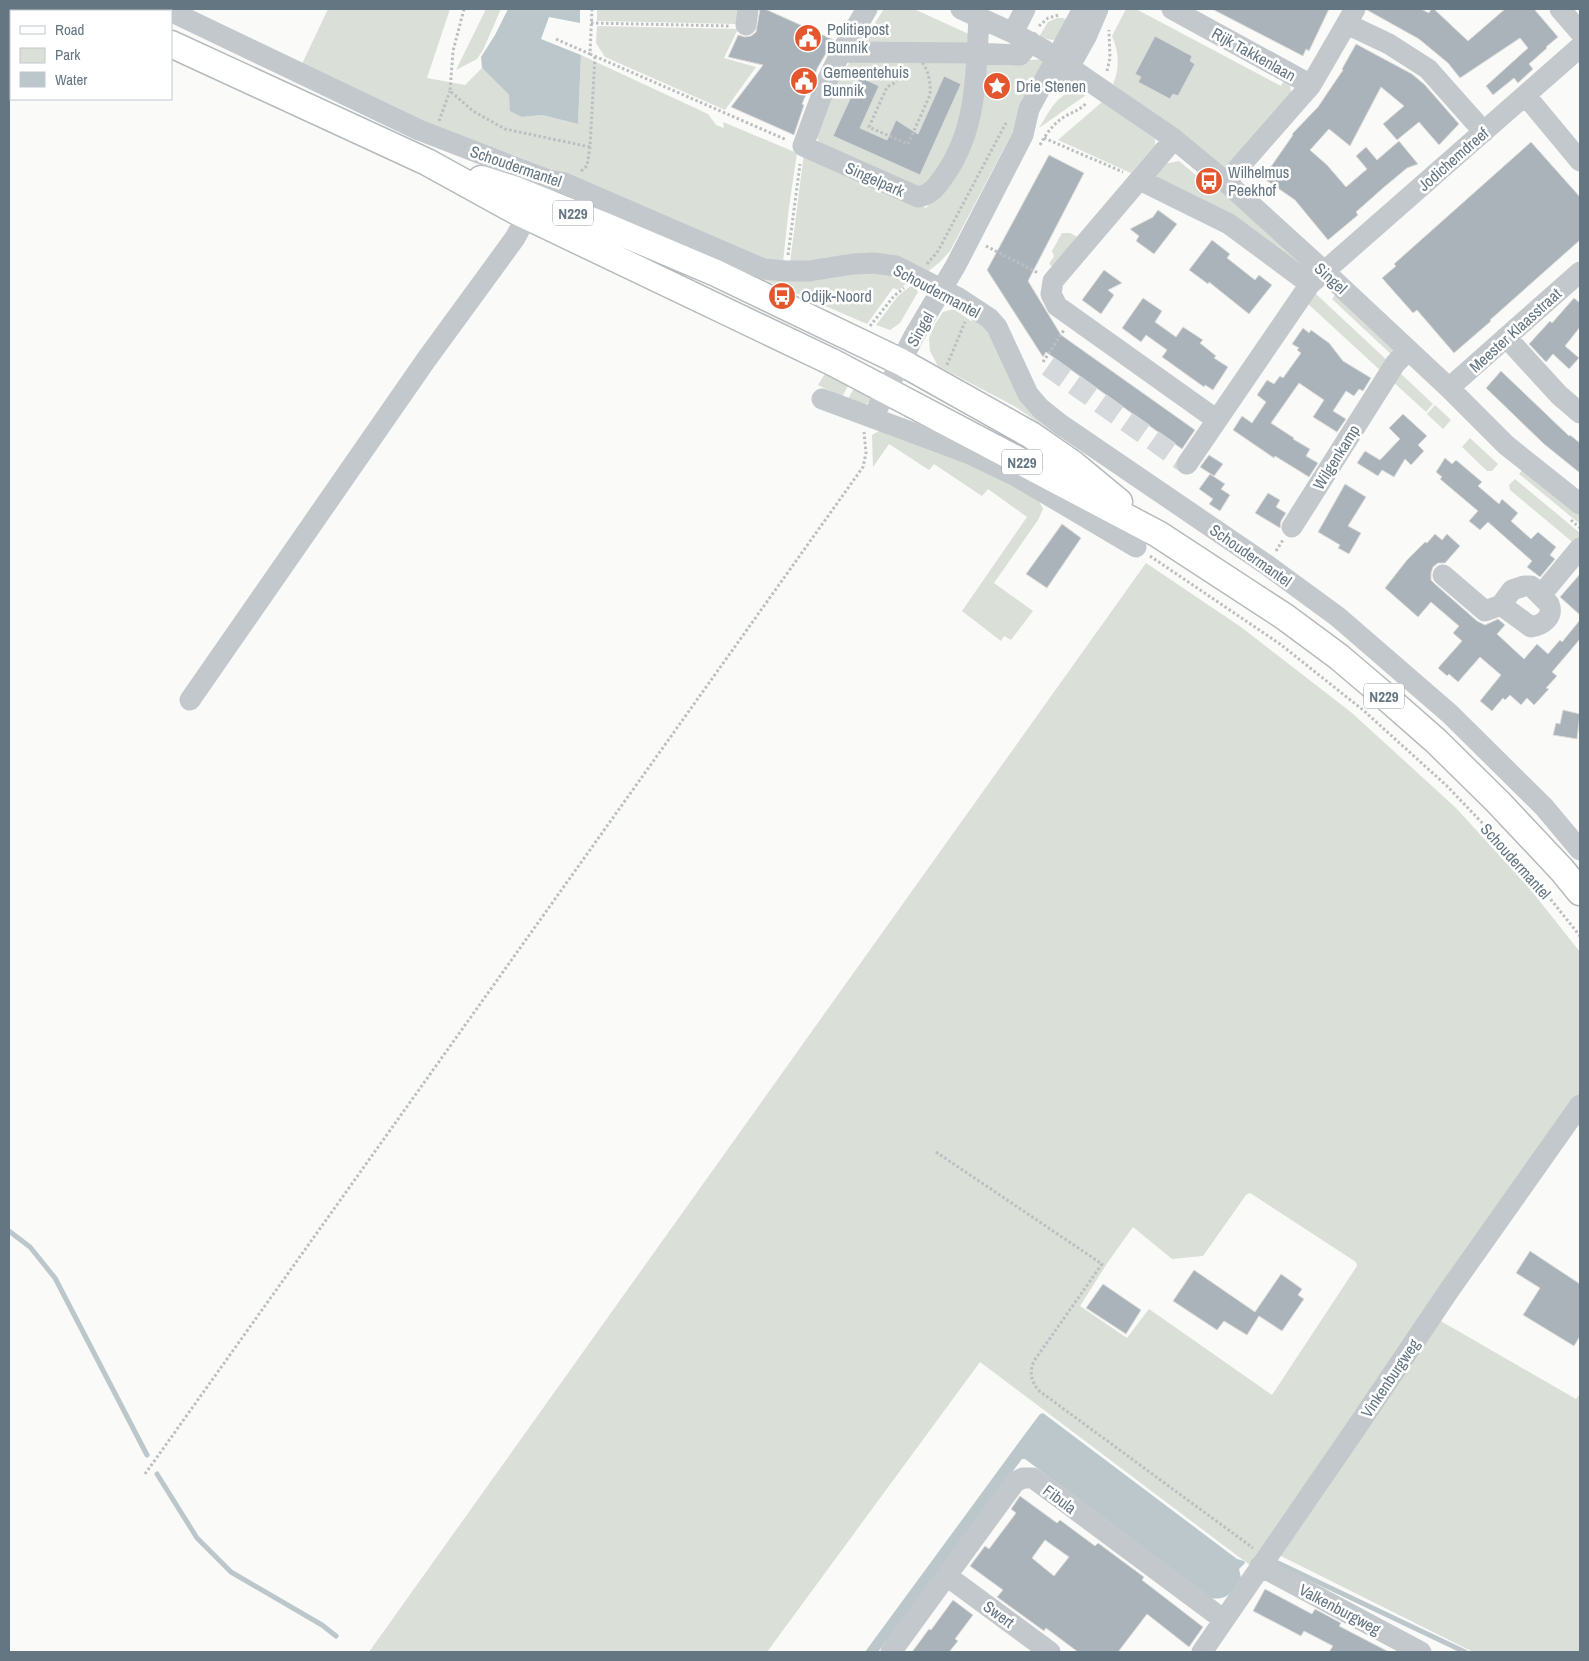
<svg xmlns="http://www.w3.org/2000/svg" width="1589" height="1661" viewBox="0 0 1589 1661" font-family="'Archivo Narrow',sans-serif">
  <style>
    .green { fill: #dadfd7; fill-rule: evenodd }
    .water { fill: #bbc7cb }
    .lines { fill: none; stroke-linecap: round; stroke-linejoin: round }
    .stream { stroke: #bbc7cb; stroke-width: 5 }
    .building { fill: #aab3b9; stroke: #dcdcda; fill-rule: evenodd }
    .minor-tunnel { stroke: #d5d9db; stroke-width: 21; stroke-dasharray: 21 11; stroke-linecap: butt }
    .major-casing { stroke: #b5babe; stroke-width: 29 }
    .path { stroke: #bbbfc2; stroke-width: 3; stroke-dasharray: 2.5 2.5; stroke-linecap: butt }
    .minor { stroke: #c3c8cc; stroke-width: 21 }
    .major { stroke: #fff; stroke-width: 26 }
    .labels { text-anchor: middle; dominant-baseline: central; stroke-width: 5; stroke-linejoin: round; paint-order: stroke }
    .shield { fill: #fff; stroke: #939fa8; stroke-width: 1 }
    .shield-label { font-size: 15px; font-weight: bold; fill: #657683 }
    .poi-label { font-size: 16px; fill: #657683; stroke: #fff; text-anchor: start }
    .street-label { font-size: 16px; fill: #657683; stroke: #fff }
  </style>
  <rect width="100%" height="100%" fill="#fafaf8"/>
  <path class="green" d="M328,9h122l-23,69 38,7 17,-17 27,27 13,22 20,-2 36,9 3,-69 127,59 8,11 8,3 -1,-6 74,31 -8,54 -6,55 -29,-5 -108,-49 -129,-52 -103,-38 -113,-52z
    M486,9h15l-18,41 -6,9 -21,11z
    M597,9h142l-3,15 -139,-3z
    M884,9h30l57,26 -7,12 -103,-3z
    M1126,9h10l145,77 5,-9 3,2 3,18 -67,71 -112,-84c7,-16 6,-32 -1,-48z
    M1057,18h6l7,4 -12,17 -6,1 -13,-3 9,-15z
    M597,26l141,3 -14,29 32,9 -31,43 -120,-53 -9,-14z
    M853,57l118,4 -14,81 -32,48 -106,-46 -2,-8 21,-55z
    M1051,59l-101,192 -10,11 -14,11 -136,-10 14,-110 122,55 19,-24 39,-122z
    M1071,92l15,3 -47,33c9,-14 16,-31 32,-36z
    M1102,102l53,37v6l-24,28 -73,-33z
    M1179,161l18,15 -3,4 11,9 6,-7 97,86 -157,-92 13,-12z
    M1062,233h8l9,5 -24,30 -6,-4 5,-8 -2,-5z
    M886,270l23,11 -10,9 -6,-2 -26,36 -104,-45z
    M913,284l5,8 -18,31 -10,7 -14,-5 22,-29z
    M1315,293l75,70 -8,9 -76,-70z
    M1336,294l60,56 -1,8 -63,-59z
    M954,309l17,12 7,-4 82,120 -46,-31 -76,-40 -8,-15 -1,-13 6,-14 8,-12z
    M1398,371l35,33 -7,8 -35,-32z
    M826,372l44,21 1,7 -6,5 -18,-4 7,-13 -6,-2 -6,11 -24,-12z
    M1435,405l16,15 -8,9 -16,-15z
    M881,430l98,37 59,32 5,10 -5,11 -44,63 39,28 -22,29 -7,-4 -3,5 -39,-30 65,-94 -39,-28 -6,7 -48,-32 -5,6 -40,-26 -16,23 -1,-32z
    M1470,438l28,26 -6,7h-5l-25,-24z
    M1524,468l56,47v9l-61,-50z
    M1515,479l65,54v7l-4,5 -66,-55 -1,-5z
    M1146,563l95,64 111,86 104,95 74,81 50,63v141l-329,473 -271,-204 -213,290h-398zM1250,1193l106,69 1,4 -85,129 -123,-86 -22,29 -47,-32 28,-44 25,-35 39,32 31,-3 43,-61z
    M1439,1320l137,79 4,-5v258h-107l-196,-98z"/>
  <path class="water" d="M508,9h72v14l-31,-6 -8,22 40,16 -3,69 -36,-9 -20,2 -12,-6 -1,-16 -27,-27 -1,-11 14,-22z
    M1043,1413l194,146 7,2 1,2 -6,6 2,9c-9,13 -12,23 -30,20l-186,-139h-3l-144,193h-13l160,-218 15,-20z"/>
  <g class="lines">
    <path class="stream" d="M9,1231l21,16 25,31 92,177
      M157,1474l40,64 34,34 91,53 14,11
      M1278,1563l187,89"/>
  </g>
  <path class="building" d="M760,9h5l69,31 -16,27 -16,37 2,1 -10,30 -63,-28 32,-42 -35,-8 10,-22 7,2 6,-1 5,-4z
    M1212,9h117l-20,42 -3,-2 -3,7z
    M1367,9h54l8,4 2,-4h3l34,32 37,-32h29l24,28 -12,10 1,1 -18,16 4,5 -15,14 -4,-5 -21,17 -7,-9 42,-38 -8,-10 -60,40 -12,-15 -29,-24 -52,-29z
    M1155,36l37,20 -2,5 5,3 -17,32 -5,-2 -3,5 -32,-17 3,-5 -6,-3z
    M1356,44l56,30 13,11 34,39 -20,21 -20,-23 -22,18 -14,-16 21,-18 -23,-19 -31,59 -21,-17 -19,21 17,15 19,22 21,-18 -11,-13 10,-9 11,13 22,-19 19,23 -11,4 -24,20 -27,24 2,3 -30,25 -33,-40 -32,-22 30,-43 -1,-1 26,-27 10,-15 15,-22 -1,-1z
    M944,76l17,8 -41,91 -87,-39 27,-59 19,9 -19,42 27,12 9,-20 22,14z
    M1531,142l49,55v43l-90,80 1,1 -37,32 -37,-43 -4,3 -31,-35 14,-12 -2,-2z
    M1049,155l35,18 -56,108 33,54 134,95 -13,19 -136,-97 -3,5 -56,-87z
    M1158,210l19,14 -23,30 -18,-13 3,-5 -9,-7 23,-12z
    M1212,240l18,14 -3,4 28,22 4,-5 13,10 -23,29 -40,-32 -1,2 -19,-14z
    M1104,270l18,13 -14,7 6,5 -13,19 -19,-14z
    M1143,298l19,13 -7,11 21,15 7,-10 20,13 -3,3 16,13 -2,2 14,9 -15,23 -8,-5 -1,2 -42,-30 5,-7 -21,-15 -5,7 -19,-14z
    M1574,298l6,5v24l-15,19 14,12 -10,11 -16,-15 -7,8 -17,-18 21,-23 2,2z
    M1303,328l6,5 2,-3 18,13 14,18 28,17 -8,13 -4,-2 -5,7 -8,-5 -13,20 13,8 -9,13 -24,-15 11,-17 -25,-17 -28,40 23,15 -1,1 17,10 -4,7 12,7 -9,14 -34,-21 -1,2 -41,-28 9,-14 10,7 14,-21 -9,-7 10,-15 7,4 6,-8 3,2 18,-25 -4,-3 2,-2 -7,-4z
    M1501,371l68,65 1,-1 10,8v30l-36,-29 -58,-56z
    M1403,414l24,22 -9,9 6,6 -13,14 -6,-6 -11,18 -12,-7 -4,6 -21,-13 8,-12 15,9 20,-21 -11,-11z
    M1209,455l14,9 -9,12 -14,-9z
    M1445,458l7,6 4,-4 26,22 -4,4 21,18 3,-5 16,14 -7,8 20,18 7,-7 18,15 -6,8 5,4 -15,18 -13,-10 5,-6 -44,-39 -8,8 -11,-9 9,-10 -38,-32 2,-2 -6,-5z
    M1210,474l15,10 -4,5 9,6 -10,16 -11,-7 4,-5 -14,-10z
    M1345,484l21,13 -18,29 13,7 -12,21 -11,-6 2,-3 -22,-13z
    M1268,493l12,7 -4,7 10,6 -5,8 -1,7 -25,-15z
    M1062,524l19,14 -34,50 -21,-14z
    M1435,534l7,6 5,-6 13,12 -15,17h-7l-5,4 -2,6v7l4,4 42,37 8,4 13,-6 7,6 -8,9 27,25 13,-15 11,10 12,-14 2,2 18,-22v19l-28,33 5,4 -11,12 3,1 -15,16 -7,-7 -6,7 -11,-10 -5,5 -2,-2 -11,13 -12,-10 21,-26 -21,-18 -22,25 -9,-8 -2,2 -9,-8 24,-27 -9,-8 6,-7 -28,-24 -13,15 -33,-29 22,-28 18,-18 2,1z
    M1580,574v41l-20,-18z
    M1563,710l17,4 -3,25 -24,-4 3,-12 4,1z
    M1530,1251l50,33v52l-6,10 -51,-31 17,-27 -24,-15z
    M1194,1270l61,42 26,-38 21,15 -4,6 6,4 -22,32 -23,-15 -12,19 -23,-14 -7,9 -44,-29z
    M1103,1284l38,26 -15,24 -40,-26z
    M1020,1496l37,27 3,-3 35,26 3,-3 46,34 -2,3 61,47 -14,20 -42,-33 -29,38h-40l-32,-24 -2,3 -47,-34 6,-7 -33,-24 15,-20 4,3 27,-36 -5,-4zM1045,1540l24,17 -15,19 -22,-18z
    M1265,1589l47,25 3,-5 26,14 -2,3 50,26h-60l4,-6 -29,-15 -3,5 -48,-25z
    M953,1600l20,15 -18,24 3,2 -9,11h-37l17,-23 2,1z"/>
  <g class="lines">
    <path class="minor-tunnel" d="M1048,366l139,98"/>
    <g class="major-casing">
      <path id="major" d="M96,9l5,2
        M171,44l256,118 89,49 318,152 324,171 127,83 54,40 40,34 57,50 62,61 64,68 18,22
        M481,179l35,11 87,35 113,48 185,89 130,73 42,29 46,38"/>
    </g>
    <path class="path" d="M464,9l-11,42 -3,40 23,20 32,18 85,18
      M591,23l139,3
      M1039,26l9,-8 11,-3
      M556,39l34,15 2,-45
      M912,52c15,11 19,26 18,43l-22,49 -39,-17 18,-40 9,-5 8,-22z
      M590,54l197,86
      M1107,71l3,-13 -1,-28
      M439,121l11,-30
      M1044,138l79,34
      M1040,145c6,-11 13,-21 24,-28 8,-5 17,-7 23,-15
      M581,171l6,-5 3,-19 5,-91
      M986,246l52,27
      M788,255l12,-91
      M927,264l11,-13 68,-128
      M870,326l24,-30 10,-8
      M1043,362l21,-32
      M947,365l18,-43
      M1571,520l9,8
      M1276,551l7,-11
      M1150,556l130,88 83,66 84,76 81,85 52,65
      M936,1152l166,112 -68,97c-5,11 -3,19 4,29l215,158
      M145,1474l718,-1007 3,-14 -2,-21"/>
    <path class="minor" d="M166,9l253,121 130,50 15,3 185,80 15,6 22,2h23l44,-7 21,-1 22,3 61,31 32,21 8,9 31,67 12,14 20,16 207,141 71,52 112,97 94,93 36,43
      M867,9l-26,43 -14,29 -24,65 115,51c13,-2 19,-11 26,-21 34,-47 32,-105 35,-160
      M961,9l52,24 31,17 130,89 52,43 98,89 125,117 57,57 74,59
      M1172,9l139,76
      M1560,9l20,23
      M1347,24l42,20 39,25 56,63
      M746,25l2,-16
      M1013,33l12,-24
      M841,52l136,1 43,2 11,-13
      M1062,80l24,-43 12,-28
      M1526,96l54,65
      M1174,139l-121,142 -2,13 6,12 160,114 93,-136 270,-237
      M1140,180l89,44 81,60
      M1226,182l85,-97 44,-76
      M1506,337l53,58 21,18
      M1449,388l131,-116
      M822,399l148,55 46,22 120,71
      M873,417l41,-81 42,-71 67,-130 6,-26 54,-100
      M1187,464l30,-44
      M1292,527l103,-163 13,-14
      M1443,575l42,36 16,-6
      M1524,586h7l18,18c5,13 -6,21 -18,23l-30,-22 11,-15z
      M1541,595l39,-47
      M190,700l236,-340 89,-122 12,-22
      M1260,1566l161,86
      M947,1576l103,76
      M891,1652l124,-170 8,-4h10l191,142
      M1202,1652l150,-218 98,-145 130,-184"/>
    <use href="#major" class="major"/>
  </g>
  <defs>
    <g id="civic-disc" transform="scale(1.4375)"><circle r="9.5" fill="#e4572e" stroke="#fff"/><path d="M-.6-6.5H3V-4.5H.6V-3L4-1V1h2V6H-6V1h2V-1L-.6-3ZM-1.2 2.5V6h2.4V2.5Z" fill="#fff"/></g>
    <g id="sight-disc" transform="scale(1.4375)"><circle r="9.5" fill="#e4572e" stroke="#fff"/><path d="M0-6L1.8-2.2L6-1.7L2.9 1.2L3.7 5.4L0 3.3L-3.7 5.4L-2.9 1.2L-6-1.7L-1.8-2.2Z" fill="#fff"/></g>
    <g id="bus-disc" transform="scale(1.4375)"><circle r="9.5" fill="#e4572e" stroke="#fff"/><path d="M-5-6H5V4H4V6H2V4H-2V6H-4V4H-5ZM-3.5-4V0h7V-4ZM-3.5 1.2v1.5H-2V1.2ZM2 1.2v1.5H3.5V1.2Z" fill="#fff"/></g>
  </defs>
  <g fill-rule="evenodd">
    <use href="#civic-disc" x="808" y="38"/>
    <use href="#civic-disc" x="804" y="81"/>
    <use href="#sight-disc" x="997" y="86"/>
    <use href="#bus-disc" x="1209" y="181"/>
    <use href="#bus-disc" x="782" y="296"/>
  </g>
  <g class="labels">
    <g class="shield">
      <rect x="553" y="200.5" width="40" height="25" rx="4"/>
      <rect x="1002" y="449.5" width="40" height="25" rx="4"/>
      <rect x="1364" y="683.5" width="40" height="25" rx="4"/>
    </g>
    <g class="shield-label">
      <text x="573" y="213">N229</text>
      <text x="1022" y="462">N229</text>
      <text x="1384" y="696">N229</text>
    </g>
    <g class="poi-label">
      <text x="827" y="29">Politiepost<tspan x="827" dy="18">Bunnik</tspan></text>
      <text x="823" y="72">Gemeentehuis<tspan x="823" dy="18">Bunnik</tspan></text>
      <text x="1016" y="86">Drie Stenen</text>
      <text x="1228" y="172">Wilhelmus<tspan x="1228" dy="18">Peekhof</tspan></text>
      <text x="801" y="296">Odijk-Noord</text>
    </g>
    <g class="street-label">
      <text transform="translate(1254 54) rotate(29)">Rijk Takkenlaan</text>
      <text transform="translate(1453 159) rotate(-41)">Jodichemdreef</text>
      <text transform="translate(516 166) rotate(19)">Schoudermantel</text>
      <text transform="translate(875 179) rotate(24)">Singelpark</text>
      <text transform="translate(1331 278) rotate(43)">Singel</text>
      <text transform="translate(937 291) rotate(28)">Schoudermantel</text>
      <text transform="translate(920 329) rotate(-60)">Singel</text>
      <text transform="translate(1515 330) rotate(-42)">Meester Klaasstraat</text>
      <text transform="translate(1336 457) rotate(-58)">Wilgenkamp</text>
      <text transform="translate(1251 555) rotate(35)">Schoudermantel</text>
      <text transform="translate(1516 861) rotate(48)">Schoudermantel</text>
      <text transform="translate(1390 1378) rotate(-56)">Vinkenburgweg</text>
      <text transform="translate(1060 1499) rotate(37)">Fibula</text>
      <text transform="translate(1340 1609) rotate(28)">Valkenburgweg</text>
      <text transform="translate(999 1614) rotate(36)">Swert</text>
    </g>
  </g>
  <rect width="1589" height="1661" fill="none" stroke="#657683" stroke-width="20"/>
  <rect x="10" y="10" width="162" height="90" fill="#ffffff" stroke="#c1c8cd"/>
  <rect x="20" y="26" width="25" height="8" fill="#ffffff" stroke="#c1c8cd"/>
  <text x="55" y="35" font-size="15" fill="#657683">Road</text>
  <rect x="20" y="48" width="25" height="15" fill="#dadfd7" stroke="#c1c8cd"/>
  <text x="55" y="60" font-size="15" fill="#657683">Park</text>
  <rect x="20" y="72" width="25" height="15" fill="#bbc7cb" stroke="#c1c8cd"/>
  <text x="55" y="85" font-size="15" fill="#657683">Water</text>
</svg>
